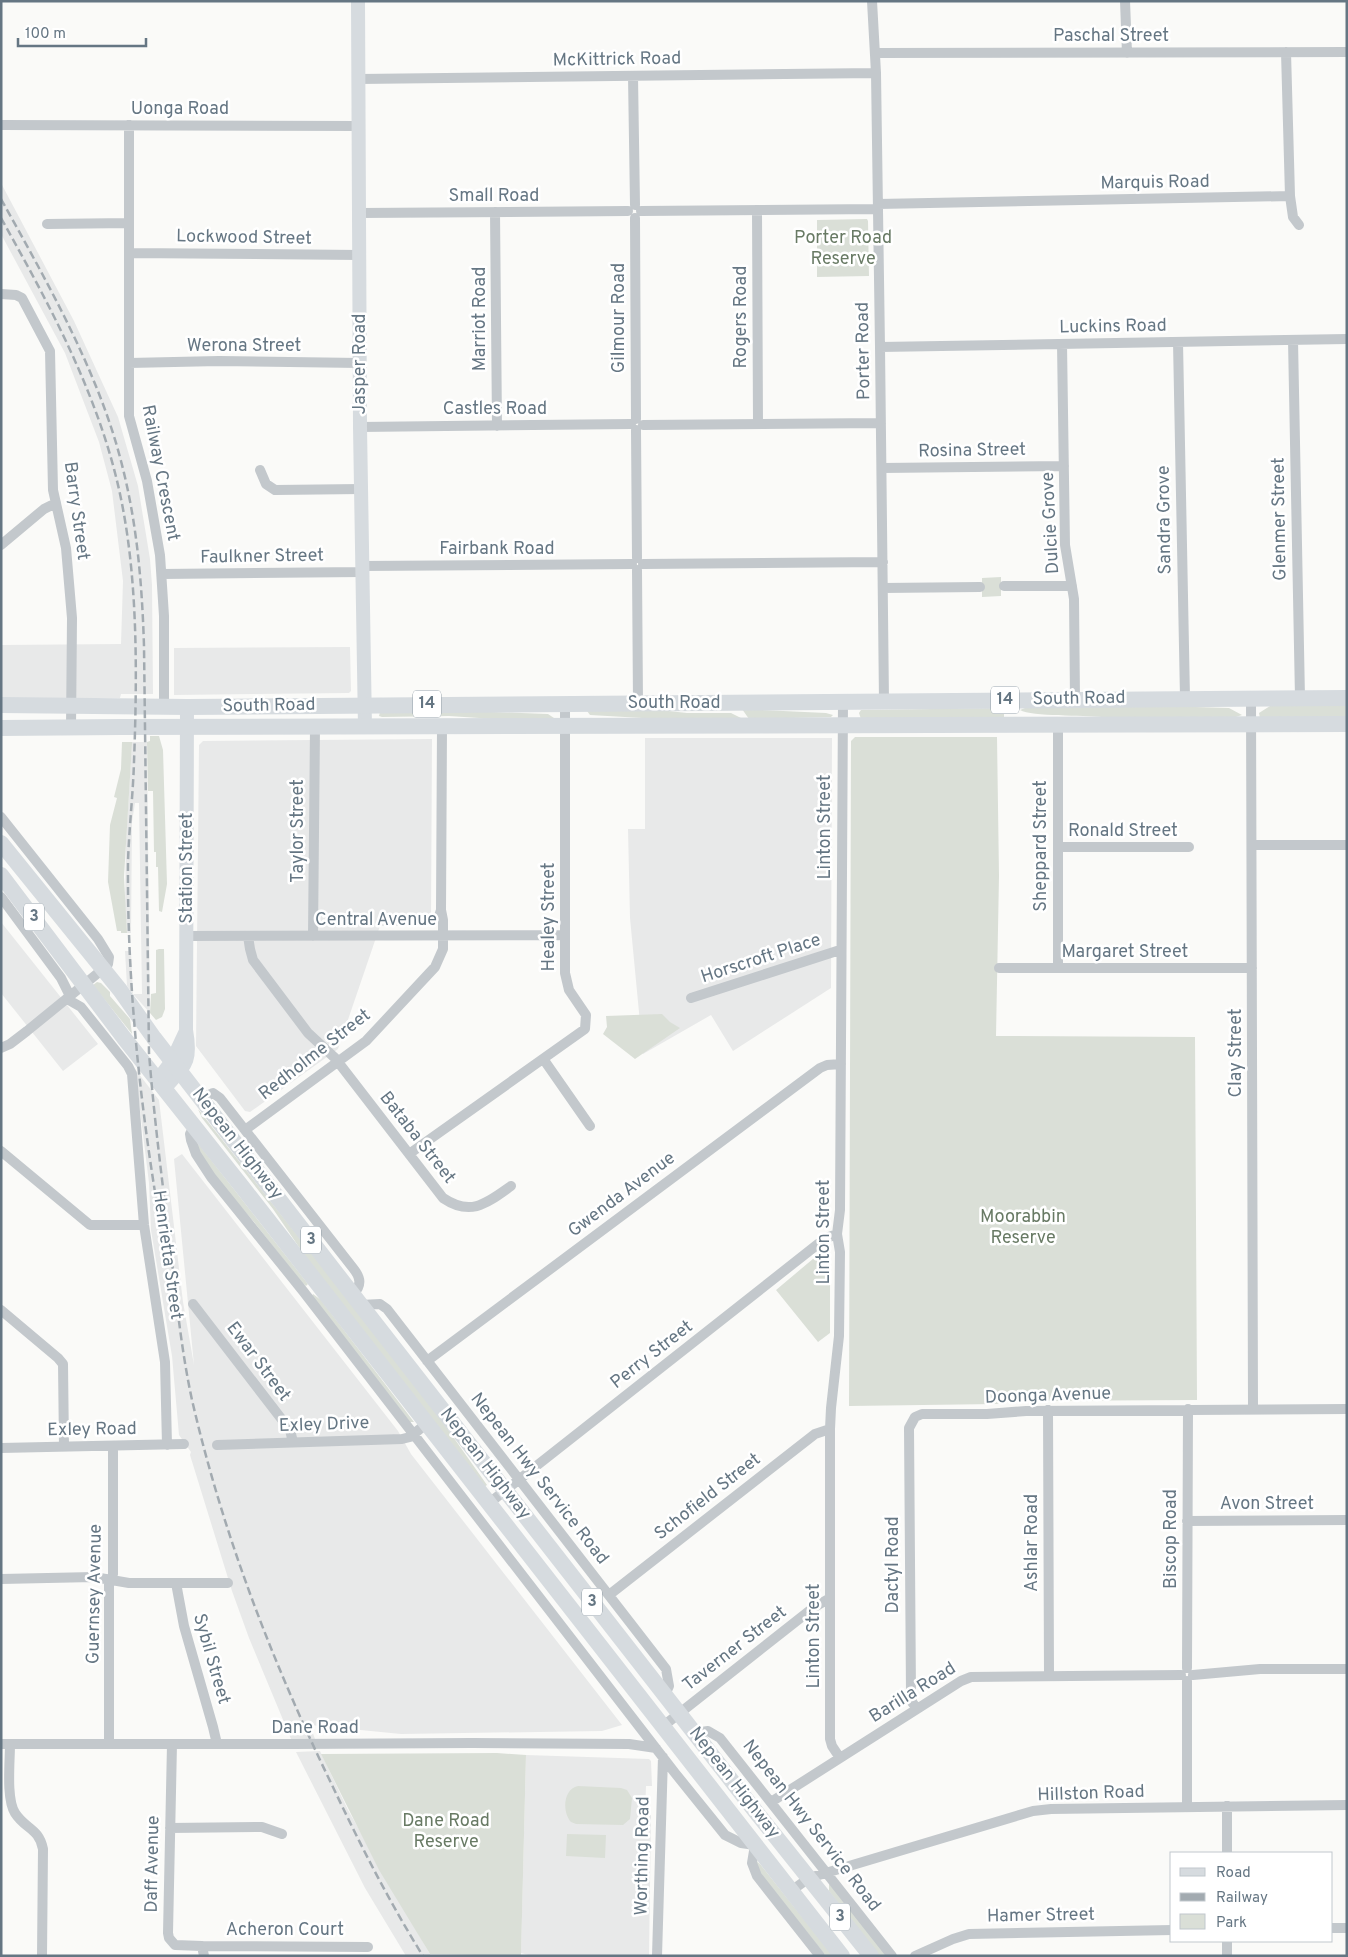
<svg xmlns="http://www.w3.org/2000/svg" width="1348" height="1957" viewBox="0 0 1348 1957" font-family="Overpass,sans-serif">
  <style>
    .built { fill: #e8e9e9 }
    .green { fill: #dadfd7 }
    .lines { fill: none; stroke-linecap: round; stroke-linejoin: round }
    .minor { stroke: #c3c8cc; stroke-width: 10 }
    .secondary { stroke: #d6dbdf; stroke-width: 14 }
    .trunk { stroke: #d6dbdf; stroke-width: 16 }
    .rail { stroke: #a2aab0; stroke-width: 2.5; stroke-dasharray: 8 4; stroke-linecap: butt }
    .labels { text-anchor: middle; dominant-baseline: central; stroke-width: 5; stroke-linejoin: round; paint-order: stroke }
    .shield { fill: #fff; stroke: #939fa8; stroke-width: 1 }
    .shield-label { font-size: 16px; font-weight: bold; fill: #657683 }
    .street-label { font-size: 18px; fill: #657683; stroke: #fff }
    .park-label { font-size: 18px; fill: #687a64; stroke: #fff }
  </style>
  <rect width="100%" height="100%" fill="#fafaf8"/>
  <path class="built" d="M1,183l73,138 44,96 20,69 12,73 2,26 1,109h-32l-1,4h-119v-53l120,-1 2,-63 -11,-90 -13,-49 -34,-89 -64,-119z
    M350,647l1,44 -2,2 -175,2v-47z
    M645,738h187l-1,250 -98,63 -22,-36 -68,39 -13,-136 -2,-89h17z
    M432,739l-1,182 -4,5h-47l-42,123 -88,63 -5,-1 -49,-65 3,-301 4,-4z
    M132,742h15l3,271 -17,-19 -6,-8 -2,-35h6l2,43h9l-3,-191h-4l-3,19 -1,111h-4l-2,-27 1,-65z
    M1,922l97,122 -35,27 -62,-78z
    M135,1069l24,31 24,202 11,63 -20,-206 8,-5 216,277 13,23 211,271 -20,6 -201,3 -91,-9 5,14h-24l-42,-101 -17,-47 -42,-136 1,-3 -12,-17 -7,-79 -21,-126 -2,-47z
    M320,1751l28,59 83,146h-25l-41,-68 -69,-136z
    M526,1755l123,4 2,2 1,25h-6l-1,29h6l-2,141h-117l-11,-3z"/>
  <path class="green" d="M867,219l1,2 1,55 -52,1v-57z
    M1001,577v19l-19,1v-19z
    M1347,704v14h-87l-1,-5 11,-7z
    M1162,706l67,2 13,7 -6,2h-134c-18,-2 -70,0 -82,-7l5,-2z
    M1004,708v9l-143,2 -2,-6 2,-3z
    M650,709l37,4h44l10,5 -64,2 -87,-5 -3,-4z
    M742,709l84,4 7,2 -2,2 -82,2z
    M380,712h112l56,2 6,4 -45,2 -60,-4 -67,1 -3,-1z
    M150,736h9l4,14 4,134 -5,28 -3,-1 -1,-44h-2v-15h-2l-1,-61h-5l-1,-49 3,-1z
    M855,737h142l2,139 -3,160 199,1 2,363 -182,1 -19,3 -147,2 2,-665z
    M122,742h10v2l-8,133 3,56h-6v-2h-4l-9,-49 2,-57 7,-27 -3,-1 7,-28z
    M159,949h5l1,60 -3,8 -6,3 -6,-7 1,-19 5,-1v-43z
    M97,982l4,1 9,9v4l20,23 2,15 -39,-49z
    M662,1014l8,8 10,6 -45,31 -32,-25 4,-7 -1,-11z
    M198,1109l232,295 57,81 -3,2 -168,-215 -43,-63 -71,-91z
    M193,1137l115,147 -2,2 -5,-4 -47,-60 -46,-53z
    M820,1253l10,4v76l-12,9 -42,-52z
    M313,1294l8,6 93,122h-4l-98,-126z
    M497,1753l29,2 -5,201 -91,-2 -51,-84 -58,-116z
    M578,1786l43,2 6,2 5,8 -2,21 -7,6 -47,-1 -5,-2c-9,-10 -8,-33 7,-36z
    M567,1834l39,1 -1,23 -39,-2z
    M755,1860l5,4 73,92h-7l-64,-80z
    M829,1884l5,4 53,68h-8l-50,-65z"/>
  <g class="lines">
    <path class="minor" d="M872,1l4,72 4,274 4,354
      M1125,1l2,52
      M875,53l472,-1
      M633,76l2,129
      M359,79l517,-6
      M1,125l358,1
      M129,125v291l18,65 13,74 4,61v90
      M1290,196l3,21 6,8
      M878,204l412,-8 -4,-144
      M757,210l1,214
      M641,211l237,-2
      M495,212l2,214
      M360,213l268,-2
      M635,218l1,201
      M47,224l82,-1
      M129,253l231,2
      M1,294l15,1 6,3 28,53 3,139 13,58 6,70 -1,110
      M1293,340l7,358
      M1178,342l7,356
      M1062,344l3,201 9,54 1,100
      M880,347l467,-8
      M129,363l90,-2 141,2
      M643,425l238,-2
      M360,427l271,-3
      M636,430l1,128
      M882,468l182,-2
      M260,470l6,14 9,6 86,-1
      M1,545l43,-36 12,-6
      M643,564l240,-2
      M362,566l270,-2
      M637,570l1,133
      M162,574l200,-2
      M1004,586h68
      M883,588l97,-1
      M1251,698l2,711
      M1,817l97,122 11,18 -1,7 -5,5 -76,62 -17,13 -9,4
      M1252,845h95
      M1058,847h131
      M1,897l60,81 9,18
      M439,916l2,-6 1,-183
      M187,936l378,-1
      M248,936l2,13 3,11 55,73 27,25 108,140c28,19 44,5 68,-12
      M313,936l2,-209
      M999,968h253
      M1058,968v-243
      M691,998l149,-48
      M67,999l14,8 47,59 4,8 12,151 21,137 2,83
      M544,1060l46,66
      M202,1098l11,-5 7,5 133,170c8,10 9,17 0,27
      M194,1127l-4,7 1,6 5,14 15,23 92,114 372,482 50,62 16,8 14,2 -3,18 5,13 63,80
      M245,1130l121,-89 69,-74 8,-18v-29l-2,-10
      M1,1151l89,74h54
      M409,1154l176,-125 1,-14 -17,-25 -4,-17v-269
      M193,1304l97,126 3,12
      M361,1305l19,-1 7,5 279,360 3,17 -4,9
      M1,1310l57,48 5,6 1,83
      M427,1361l393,-293 7,-3 14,-1
      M1048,1410l1,265
      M217,1445l185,-6 8,-2 16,-13
      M1,1448l183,-4
      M488,1504l330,-260 11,-7 8,-3
      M1187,1521l160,-1
      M1,1579l93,-2 35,6h99
      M176,1583l8,43 29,101 4,17
      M609,1595l206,-161 15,-5
      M1187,1668l1,-259
      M1193,1675l67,-6h87
      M1187,1681v126
      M917,1709l-5,-7 -1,-8 -2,-266 6,-11 7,-3h65l39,-3 321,-2
      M662,1727l151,-119 17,-10
      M695,1733l13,-2 12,7 172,218
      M1,1744h292l179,-1 157,1 27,4
      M10,1744c0,18 -4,55 5,69 10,16 24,15 28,36l-1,107
      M109,1744v-160l4,-10v-128
      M172,1744l-4,189 1,5 6,7 27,1 2,10
      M840,1758l-8,-12 -2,-7v-310l1,-21 8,-72 1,-84 -3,-18 3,-24 3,-508
      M771,1802l190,-121 10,-4 210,-2
      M170,1828l92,-1 20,7
      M1227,1853v-47
      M791,1891l18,-13 224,-67 18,-2 296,-4
      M1332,1928h15
      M1227,1941v15
      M202,1946l166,1
      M657,1956l6,-199
      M915,1956l38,-17 16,-5 203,-4"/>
    <path class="secondary" d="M358,1l2,426 5,300
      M157,1081l15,-20 14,-30
      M164,1089c21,-24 28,-26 22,-59l1,-323"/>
    <path class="trunk" d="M1,705l186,2 1160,-9
      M1,728l120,-1 1226,-3
      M1,843l119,147 34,48 199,257 403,517 115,144
      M1,875l123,163 119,150 599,768"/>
    <path class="rail" d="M1,199c45,81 97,172 120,262 16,61 21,122 23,185l5,407c5,64 13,127 21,191 6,52 11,105 22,156 31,134 79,259 139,383 28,59 57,117 92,173
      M1,218c51,91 103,187 122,291 15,80 14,171 11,253 -1,33 -5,67 -6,100 -1,127 13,253 35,378"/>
  </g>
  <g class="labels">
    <g class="shield">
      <rect x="991" y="686.5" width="28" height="27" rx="4"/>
      <rect x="413" y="690.5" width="28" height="27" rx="4"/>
      <rect x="24" y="903.5" width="20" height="27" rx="4"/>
      <rect x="301" y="1226.5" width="20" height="27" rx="4"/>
      <rect x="582" y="1588.5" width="20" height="27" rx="4"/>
      <rect x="830" y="1903.5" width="20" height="27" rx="4"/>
    </g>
    <g class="shield-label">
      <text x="1005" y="700">14</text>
      <text x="427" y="704">14</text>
      <text x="34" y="917">3</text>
      <text x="311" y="1240">3</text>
      <text x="592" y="1602">3</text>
      <text x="840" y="1917">3</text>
    </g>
    <g class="street-label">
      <text x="1111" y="36">Paschal Street</text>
      <text transform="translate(617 60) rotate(-1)">McKittrick Road</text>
      <text x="180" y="109">Uonga Road</text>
      <text transform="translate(1155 183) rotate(-1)">Marquis Road</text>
      <text x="494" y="196">Small Road</text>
      <text transform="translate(244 238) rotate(1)">Lockwood Street</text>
      <text transform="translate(741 317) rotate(-90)">Rogers Road</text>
      <text transform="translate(619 318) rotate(-90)">Gilmour Road</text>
      <text transform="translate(480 319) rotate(-90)">Marriot Road</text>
      <text transform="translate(1113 327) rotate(-1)">Luckins Road</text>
      <text x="244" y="346">Werona Street</text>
      <text transform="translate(864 351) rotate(-91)">Porter Road</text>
      <text transform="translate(360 364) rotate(-90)">Jasper Road</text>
      <text x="495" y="409">Castles Road</text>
      <text transform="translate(972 451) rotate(-1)">Rosina Street</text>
      <text transform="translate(160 473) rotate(79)">Railway Crescent</text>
      <text transform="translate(76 511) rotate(82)">Barry Street</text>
      <text transform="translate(1280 519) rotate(-91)">Glenmer Street</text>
      <text transform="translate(1165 520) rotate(-91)">Sandra Grove</text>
      <text transform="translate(1051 523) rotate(-93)">Dulcie Grove</text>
      <text x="497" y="549">Fairbank Road</text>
      <text transform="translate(262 557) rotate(-1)">Faulkner Street</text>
      <text transform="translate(1079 699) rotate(-1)">South Road</text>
      <text x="674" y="703">South Road</text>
      <text transform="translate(269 706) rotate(-1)">South Road</text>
      <text transform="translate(825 827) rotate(-90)">Linton Street</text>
      <text transform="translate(298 831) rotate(-90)">Taylor Street</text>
      <text x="1123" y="831">Ronald Street</text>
      <text transform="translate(1041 846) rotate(-90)">Sheppard Street</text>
      <text transform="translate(187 868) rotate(-90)">Station Street</text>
      <text transform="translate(549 917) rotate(-90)">Healey Street</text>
      <text x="376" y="920">Central Avenue</text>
      <text x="1125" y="952">Margaret Street</text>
      <text transform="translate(761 959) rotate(-18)">Horscroft Place</text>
      <text transform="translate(1236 1053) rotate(-90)">Clay Street</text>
      <text transform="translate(315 1055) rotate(-38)">Redholme Street</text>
      <text transform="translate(417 1138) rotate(52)">Bataba Street</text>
      <text transform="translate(237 1144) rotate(52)">Nepean Highway</text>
      <text transform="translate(622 1195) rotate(-37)">Gwenda Avenue</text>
      <text transform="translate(824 1232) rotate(-90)">Linton Street</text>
      <text transform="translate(167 1255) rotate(82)">Henrietta Street</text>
      <text transform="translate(652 1355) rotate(-38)">Perry Street</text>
      <text transform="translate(258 1362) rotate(53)">Ewar Street</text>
      <text transform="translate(1048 1396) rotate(-2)">Doonga Avenue</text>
      <text transform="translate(324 1425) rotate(-2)">Exley Drive</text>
      <text transform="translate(92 1430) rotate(-1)">Exley Road</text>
      <text transform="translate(485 1464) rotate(52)">Nepean Highway</text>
      <text transform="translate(539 1479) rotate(52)">Nepean Hwy Service Road</text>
      <text transform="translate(708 1497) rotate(-38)">Schofield Street</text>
      <text x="1267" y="1504">Avon Street</text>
      <text transform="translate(1171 1539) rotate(-90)">Biscop Road</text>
      <text transform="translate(1032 1543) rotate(-90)">Ashlar Road</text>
      <text transform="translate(893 1565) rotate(-90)">Dactyl Road</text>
      <text transform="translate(95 1594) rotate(-89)">Guernsey Avenue</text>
      <text transform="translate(814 1636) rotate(-90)">Linton Street</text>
      <text transform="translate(735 1649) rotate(-38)">Taverner Street</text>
      <text transform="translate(211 1659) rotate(74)">Sybil Street</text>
      <text transform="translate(913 1693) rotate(-32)">Barilla Road</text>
      <text x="315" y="1728">Dane Road</text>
      <text transform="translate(734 1783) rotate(52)">Nepean Highway</text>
      <text transform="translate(1091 1794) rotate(-2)">Hillston Road</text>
      <text transform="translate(811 1826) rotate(52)">Nepean Hwy Service Road</text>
      <text transform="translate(643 1856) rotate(-89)">Worthing Road</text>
      <text transform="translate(153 1864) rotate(-89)">Daff Avenue</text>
      <text transform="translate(1041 1916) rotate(-1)">Hamer Street</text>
      <text x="285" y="1930">Acheron Court</text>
    </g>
    <g class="park-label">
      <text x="843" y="238">Porter Road<tspan x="843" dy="21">Reserve</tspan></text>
      <text x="1023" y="1217">Moorabbin<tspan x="1023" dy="21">Reserve</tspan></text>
      <text x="446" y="1821">Dane Road<tspan x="446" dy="21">Reserve</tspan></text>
    </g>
  </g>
  <rect width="1348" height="1957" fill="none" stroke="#657683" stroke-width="5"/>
  <rect x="1170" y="1852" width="162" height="90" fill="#ffffff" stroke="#c1c8cd"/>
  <rect x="1180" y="1868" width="25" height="8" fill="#d6dbdf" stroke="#c1c8cd"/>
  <text x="1216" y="1877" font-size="15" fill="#657683">Road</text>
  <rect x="1180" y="1893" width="25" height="8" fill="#a2aab0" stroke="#c1c8cd"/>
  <text x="1216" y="1902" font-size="15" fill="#657683">Railway</text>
  <rect x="1180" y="1914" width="25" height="15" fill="#dadfd7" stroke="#c1c8cd"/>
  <text x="1216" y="1927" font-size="15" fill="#657683">Park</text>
  <path d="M18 38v8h128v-8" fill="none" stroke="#657683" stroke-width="2.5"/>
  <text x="25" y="38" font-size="15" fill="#657683" stroke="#ffffff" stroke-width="4" paint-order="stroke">100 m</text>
</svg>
